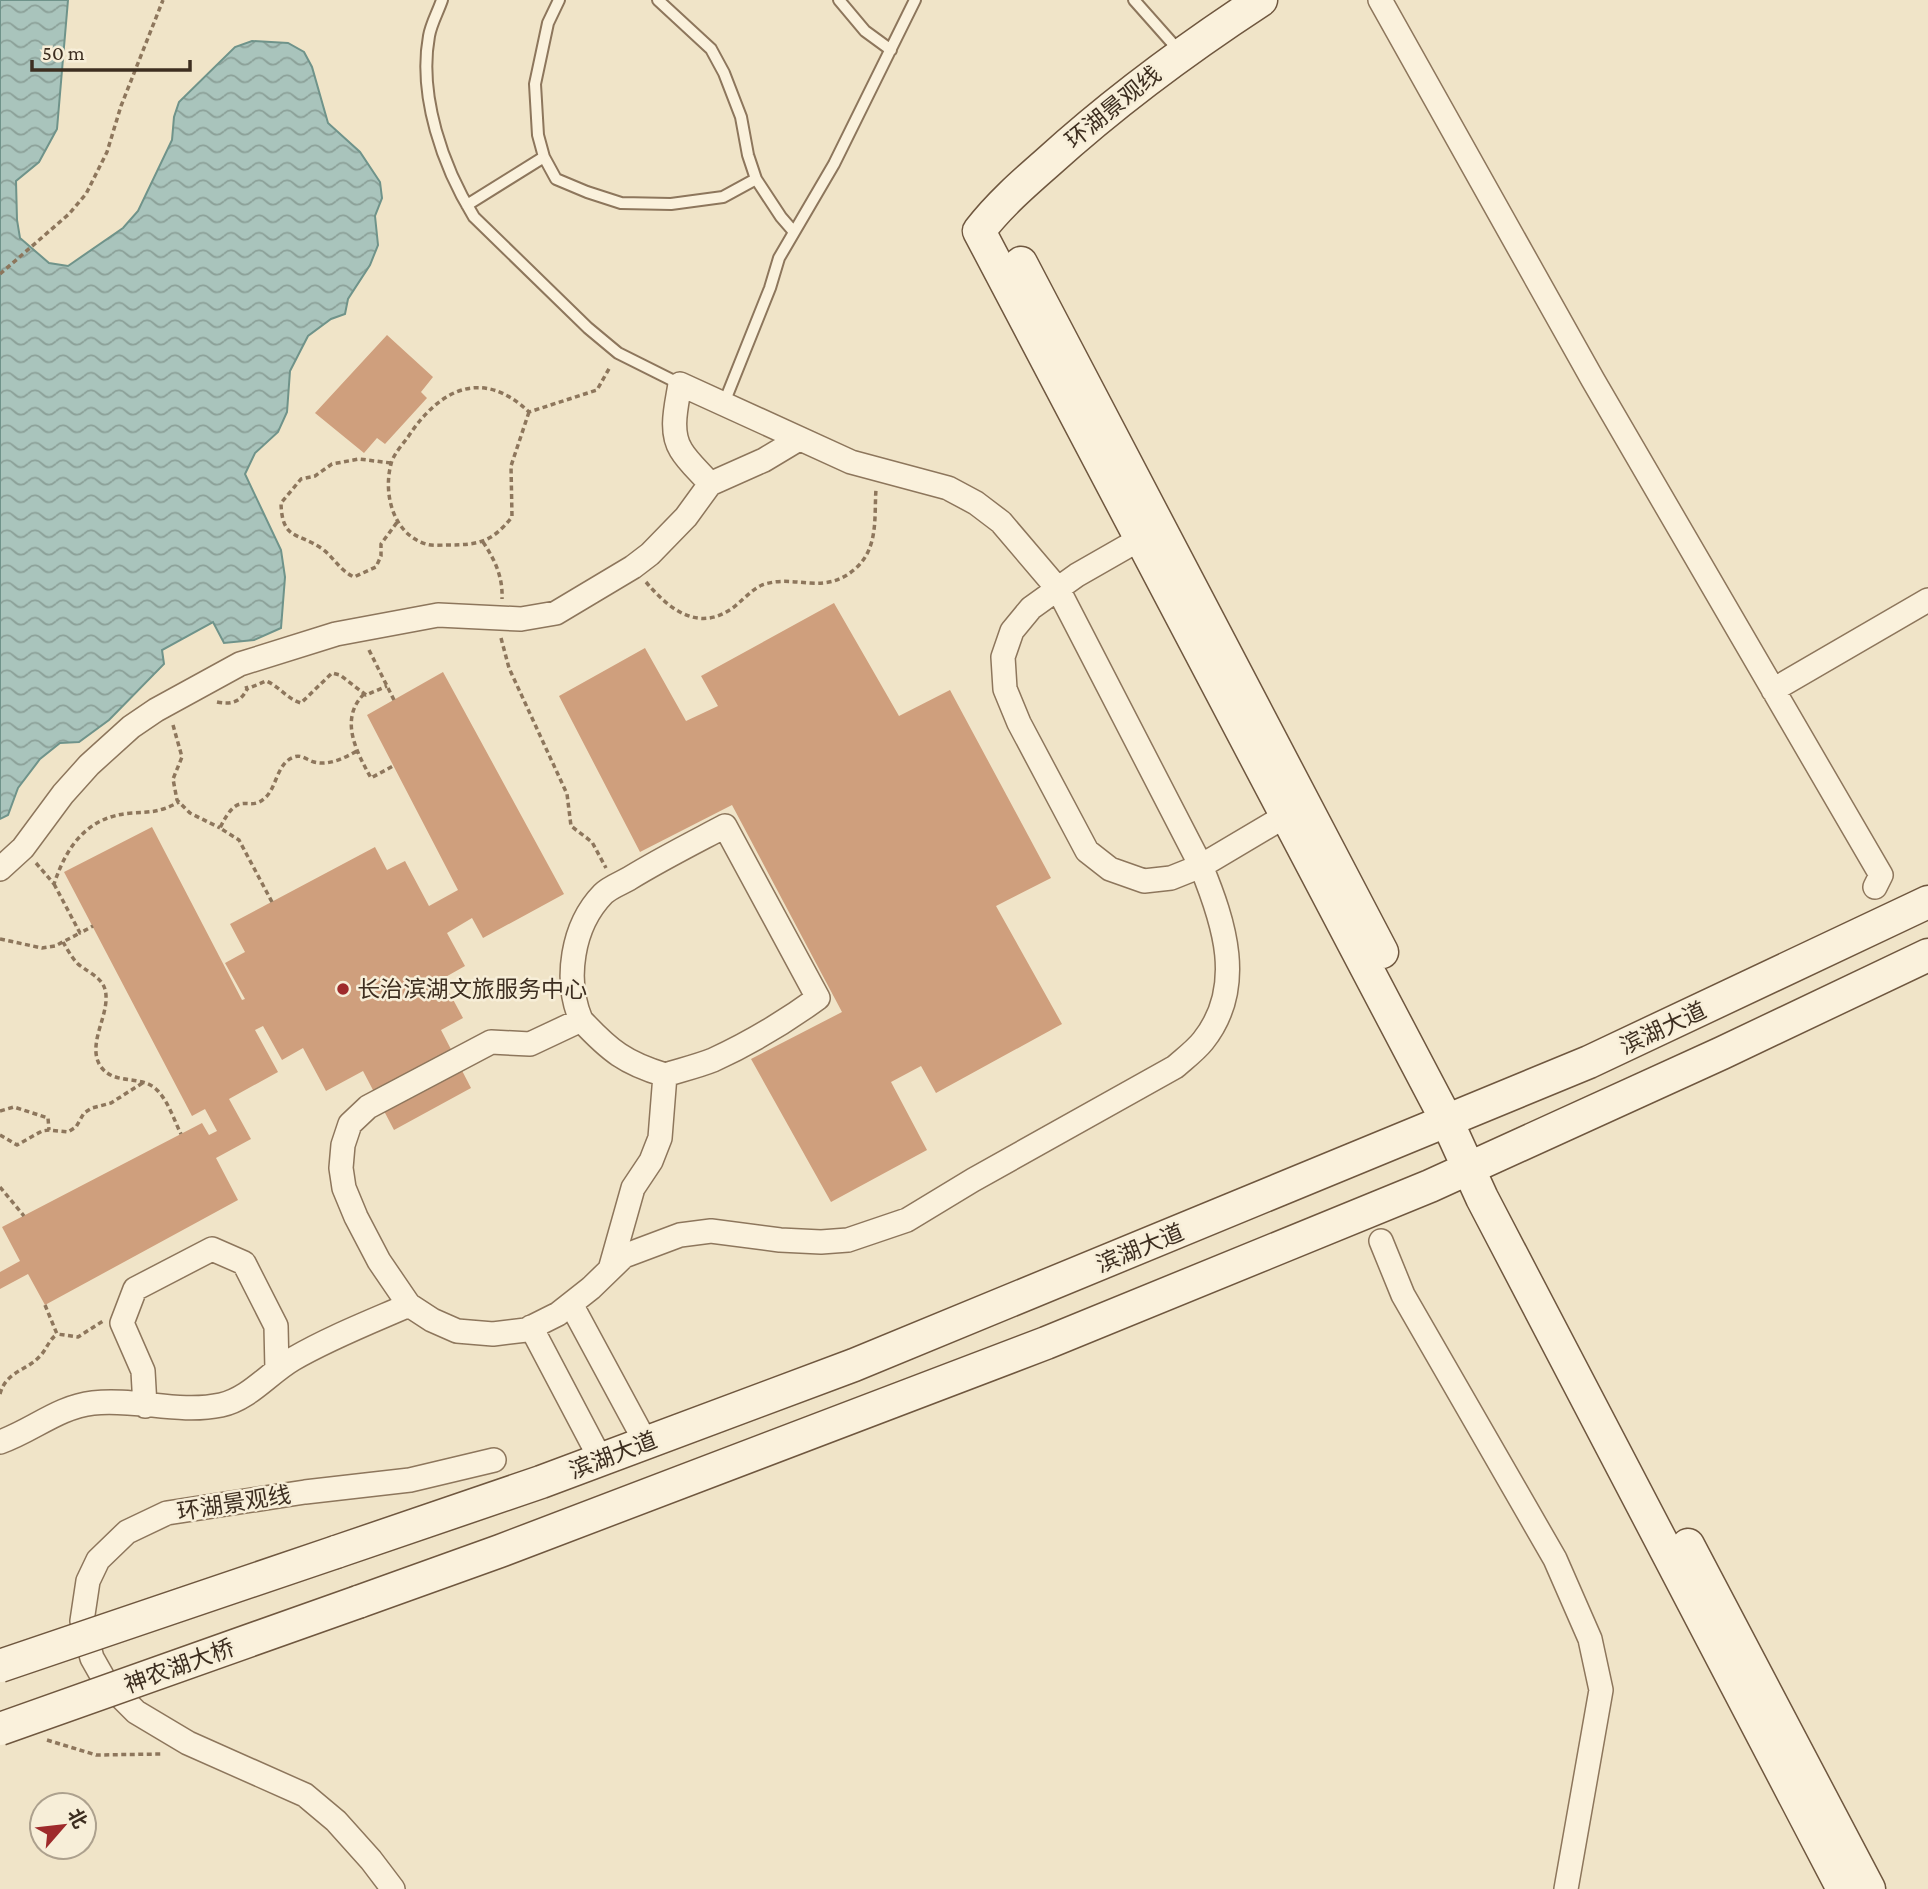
<svg xmlns="http://www.w3.org/2000/svg" width="1928" height="1889" viewBox="0 0 1928 1889" font-family="'Crimson Pro','Noto Sans SC',serif">
  <style>
    .water { fill: url(#water-waves); stroke: #6f938a; stroke-width: 2 }
    .building { fill: #cf9f7d }
    .lines { fill: none; stroke-linecap: round; stroke-linejoin: round }
    .lane-casing { stroke: #8d765c; stroke-width: 14 }
    .street-casing { stroke: #8d765c; stroke-width: 26 }
    .secondary-casing { stroke: #6f573f; stroke-width: 35 }
    .path { stroke: #8d765c; stroke-width: 3.5; stroke-dasharray: 5 3.5; stroke-linecap: butt }
    .lane { stroke: #faf1dc; stroke-width: 10 }
    .street { stroke: #faf1dc; stroke-width: 23 }
    .secondary { stroke: #faf1dc; stroke-width: 32 }
    .secondary-bridge-casing { stroke: #6f573f; stroke-width: 35; stroke-linecap: butt }
    .secondary-bridge { stroke: #faf1dc; stroke-width: 32 }
    .poi-dot { fill: #9e2a2b; stroke: #f7eed8; stroke-width: 2.5 }
    .labels { text-anchor: middle; dominant-baseline: central; stroke-width: 5; stroke-linejoin: round; paint-order: stroke }
    .street-label { font-size: 23px; fill: #3d2e20; stroke: #f7eed8 }
    .poi-label { font-size: 23px; fill: #3d2e20; stroke: #f7eed8; text-anchor: start }
  </style>
  <defs>
    <pattern id="water-waves" width="16" height="10" patternUnits="userSpaceOnUse" patternTransform="scale(1.75)"><rect width="16" height="10" fill="#a9c4bc"/><path d="M0 5q4-4 8 0t8 0" fill="none" stroke="#8ba098"/></pattern>
  </defs>
  <rect width="100%" height="100%" fill="#f0e4c8"/>
  <path class="water" d="M0,0h68l-11,129 -18,33 -23,19 1,39 3,18 29,25 19,3 55,-38 15,-17 34,-71 2,-23 5,-15 56,-55 17,-6 36,2 16,9 8,15 16,56 32,29 20,30 2,16 -7,18 3,29 -8,20 -22,34 -3,15 -14,5 -23,17 -18,35 -3,41 -9,20 -23,21 -10,21 36,76 4,27 -4,51 -27,12 -30,3 -11,-21 -51,28 2,14 -55,56 -30,22 -19,1 -20,16 -22,29 -10,27 -8,4z"/>
  <path class="building" d="M387,335l46,42 -12,15 6,6 -42,46 -8,-6 -13,15 -49,-40z
    M834,603l65,113 51,-26 101,188 -55,28 66,118 -126,69 -15,-27 -30,16 36,68 -96,52 -80,-143 91,-47 -110,-207 -92,47 -81,-156 86,-48 41,73 32,-15 -17,-30z
    M443,672l121,222 -81,44 -11,-20 -25,15 18,33 -23,13 21,39 -22,12 30,58 -77,42 -31,-59 -37,20 -23,-43 -21,12 -19,-34 -8,4 23,42 -49,27 22,40 -35,19 22,42 -193,105 -17,-31 -28,15v-17l20,-11 -18,-34 200,-104 7,12 8,-4 -12,-22 -13,7 -128,-244 88,-45 90,173 3,-1 -20,-36 20,-11 -15,-28 145,-77 12,23 18,-9 24,45 29,-16 -91,-175z"/>
  <g class="lines">
    <g class="lane-casing">
      <path id="lane" d="M442,0c-4,12 -11,24 -13,36 -11,60 14,131 45,181l114,111 30,25 62,31
        M559,0l-11,23 -13,61 3,51 6,22 12,22 31,13 34,11 50,1 52,-7 33,-18
        M658,0l53,49 13,24 17,44 7,38 8,24 25,38 13,15
        M839,0l26,31 26,19
        M1134,0l47,53
        M467,205l77,-48
        M724,403l46,-115 9,-30 55,-94 81,-164"/>
    </g>
    <g class="street-casing">
      <path id="street" d="M1380,0l213,380 288,495 -6,12
        M710,484l54,-24 35,-21
        M1154,531l-77,44 -46,33 -19,23 -9,26 2,32 14,34 68,128 23,18 34,12 27,-3 30,-12 98,-58
        M1773,690l155,-90
        M0,869l23,-21 40,-54 26,-29 42,-38 25,-17 84,-46 96,-30 102,-19 83,4 35,-6 77,-46 17,-13 36,-37 24,-33c-9,-11 -22,-22 -29,-34 -12,-19 -4,-46 -1,-66l171,78 97,26 28,15 25,19 57,67 143,277c23,56 45,121 2,175 -8,10 -19,18 -28,26l-202,113 -66,40 -59,20 -27,2 -41,-2 -69,-9 -31,4 -56,21 -33,32 -33,26 -32,16 -33,4 -36,-3 -25,-11 -23,-15 -30,-44 -23,-44 -12,-29 -3,-20 2,-23 7,-21 18,-17 123,-65 39,2 51,-24c-17,-40 -9,-94 22,-126 7,-7 19,-11 27,-16 31,-19 63,-35 95,-52l93,172c-33,24 -68,45 -105,62 -15,6 -32,10 -48,15l-5,63 -9,23 -18,27 -22,78
        M581,1020c29,31 44,43 84,55
        M1381,1241l22,54 152,264 35,80 11,51 -35,199
        M571,1304l75,139
        M531,1327l70,133
        M145,1406l-2,-35 -21,-48 13,-34 77,-40 32,14 32,63 1,44
        M0,1442c32,-11 58,-35 93,-39 42,-5 85,11 128,2 28,-6 48,-32 72,-46 36,-21 77,-37 116,-54
        M393,1889l-22,-29 -35,-39 -31,-26 -117,-52 -52,-31 -31,-31 -13,-23 -10,-37 6,-40 10,-21 29,-28 40,-19 138,-21 105,-12 84,-20"/>
    </g>
    <g class="secondary-casing">
      <path id="secondary" d="M1261,0c-75,49 -147,102 -214,163 -24,21 -48,42 -68,68l468,890 35,77 361,691
        M1021,263l361,689
        M1688,1545l181,344
        M336,1552l205,-70 313,-117 735,-303 339,-160
        M358,1602l142,-51 546,-208 384,-157 292,-133 206,-98"/>
    </g>
    <path class="path" d="M0,274l69,-60 17,-20 21,-42 14,-46 42,-106
      M529,412l-18,54 1,51c-20,25 -33,28 -64,28 -7,0 -16,1 -22,-1 -33,-10 -43,-50 -35,-80 2,-9 11,-19 17,-27 32,-49 75,-69 121,-25l68,-22 13,-23
      M391,463l-32,-4 -27,5 -17,12 -14,3 -20,24c1,37 16,29 40,45 13,9 18,22 33,29l22,-10 5,-11v-12l17,-23
      M483,542c12,18 20,35 19,57
      M646,582c21,25 49,49 82,29 12,-7 21,-20 34,-26 17,-6 32,-3 48,-2 18,1 31,-2 45,-14 24,-21 19,-52 21,-80
      M501,638l8,30 58,126 4,32 21,16 14,26
      M369,650l25,50
      M246,686l1,3 19,-8c13,5 21,18 35,22l31,-30 8,2 26,20 21,-9
      M364,694c-25,25 -8,57 7,84l22,-12
      M217,702c14,3 24,0 30,-13
      M173,725l9,32 -9,22 4,21 13,13 30,15
      M36,863l18,21c13,-39 34,-68 78,-71 20,-1 28,-1 47,-11
      M54,884l26,49 13,-7
      M272,902l-33,-62 -19,-12c20,-42 28,-13 46,-31 11,-11 11,-34 28,-40 7,-3 13,3 20,5 15,4 30,-4 43,-11
      M0,939l42,9 13,-2 25,-13
      M63,942c4,7 9,16 15,22 14,11 29,15 28,35 0,21 -19,48 -5,68 14,19 42,7 57,24 11,12 16,29 23,43
      M0,1111l14,-4 34,11 1,12
      M0,1135l17,10 25,-14 7,-1 19,2 8,-5 8,-14 8,-5 19,-5 33,-21
      M0,1187l24,29
      M45,1305l12,29 21,3 25,-16
      M0,1394c6,-23 27,-23 40,-38 7,-7 8,-15 17,-22
      M47,1740l49,15 67,-1"/>
    <use href="#lane" class="lane"/>
    <use href="#street" class="street"/>
    <use href="#secondary" class="secondary"/>
    <g class="secondary-bridge-casing">
      <path id="secondary-bridge" d="M0,1666l336,-114
        M0,1729l358,-127"/>
    </g>
    <use href="#secondary-bridge" class="secondary-bridge"/>
  </g>
  <circle class="poi-dot" cx="343" cy="989" r="7"/>
  <g class="labels">
    <g class="street-label">
      <text transform="translate(1113 107) rotate(-39)">环湖景观线</text>
      <text transform="translate(1663 1028) rotate(-25)">滨湖大道</text>
      <text transform="translate(1140 1248) rotate(-22)">滨湖大道</text>
      <text transform="translate(613 1455) rotate(-21)">滨湖大道</text>
      <text transform="translate(234 1503) rotate(-9)">环湖景观线</text>
      <text transform="translate(179 1666) rotate(-20)">神农湖大桥</text>
    </g>
    <g class="poi-label">
      <text x="357" y="989">长治滨湖文旅服务中心</text>
    </g>
  </g>
  <g transform="translate(63 1826) rotate(62)"><circle r="33" fill="#f7eed8" stroke="#ada18e" stroke-width="2"/>
  <path d="M0-5L12 26L0 18L-12 26Z" fill="#9e2a2b"/>
  <text y="-10" font-size="19" font-weight="bold" text-anchor="middle" fill="#3d2e20">北</text>
  </g>
  <path d="M32 60v10h158v-10" fill="none" stroke="#3d2e20" stroke-width="3.5"/>
  <text x="42" y="60" font-size="21" fill="#3d2e20" stroke="#f7eed8" stroke-width="5" paint-order="stroke">50 m</text>
</svg>
